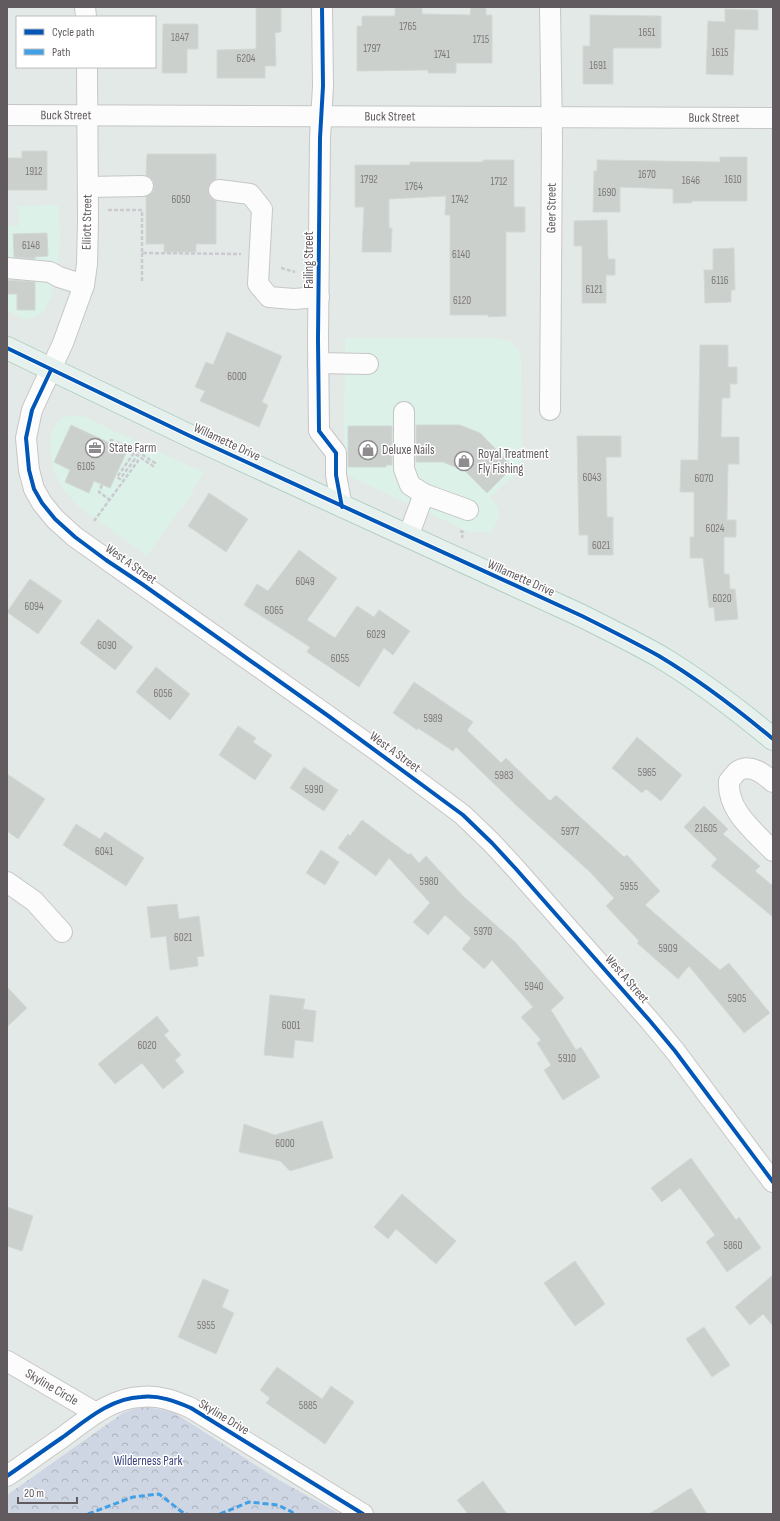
<svg xmlns="http://www.w3.org/2000/svg" width="780" height="1521" viewBox="0 0 780 1521" font-family="'Sofia Sans Condensed',sans-serif">
  <style>
    .commercial { fill: #dcf2e9 }
    .park { fill: url(#park-crowns) }
    .building { fill: #ccd0cd; stroke: #d2d8d6 }
    .lines { fill: none; stroke-linecap: round; stroke-linejoin: round }
    .minor-casing { stroke: #c6c6c6; stroke-width: 22 }
    .major-casing { stroke: #b3cfc2; stroke-width: 24 }
    .path { stroke: #cbcad0; stroke-width: 2.5; stroke-dasharray: 4 2; stroke-linecap: butt }
    .minor { stroke: #fbfcfb; stroke-width: 20 }
    .major { stroke: #e6f1ed; stroke-width: 22 }
    .quiet { stroke: #42a1e6; stroke-width: 3; stroke-dasharray: 6 3; stroke-linecap: butt }
    .cycleway-casing { stroke: #fff; stroke-width: 6 }
    .cycleway { stroke: #0057b8; stroke-width: 4 }
    .labels { text-anchor: middle; dominant-baseline: central; stroke-width: 3; stroke-linejoin: round; paint-order: stroke }
    .number-label { font-size: 11px; fill: #7d797b }
    .street-label { font-size: 13px; fill: #615a5e; stroke: #fff }
    .poi-label { font-size: 13px; fill: #615a5e; stroke: #fff; text-anchor: start }
    .park-label { font-size: 13px; fill: #3b457e; stroke: #fff }
  </style>
  <defs>
    <pattern id="park-crowns" width="20" height="18" patternUnits="userSpaceOnUse"><rect width="20" height="18" fill="#cfd6e3"/><path d="M2 6a3 3 0 1 1 6 0M12 15a3 3 0 1 1 6 0" fill="none" stroke="#abb1bb"/></pattern>
  </defs>
  <rect width="100%" height="100%" fill="#e3e9e6"/>
  <path class="commercial" d="M58,205l2,33 -2,24 -7,35 -7,14 -9,6 -11,2 -17,-9v-84h12l-1,-20z
    M345,338h147l18,3 9,9 2,12 1,101 -6,10 -26,24 8,11 1,10 -8,14h-22l-116,-54 -5,-4 -3,-7 -1,-10z
    M73,415l12,2 95,45 24,10 -16,27 -41,56 -57,-40 -14,-11 -13,-16 -7,-13 -5,-16 -1,-21 4,-11 7,-8z"/>
  <path class="park" d="M148,1407l25,5 106,68 61,34h-333v-19l116,-82 11,-4z"/>
  <path class="building" d="M256,7h25v25l-6,1 1,33h-11v12h-48v-28l39,-1z
    M395,7l27,1v6l48,1 1,-8h15v8h6v48h-36v10h-28v-3l-71,1v-45h5v-10h33z
    M725,9l33,1v20l-23,-1 -2,46 -27,-1 2,-53 17,1z
    M590,15l71,1v32h-48v36h-30v-38h7z
    M163,24h35v25h-11v24h-25z
    M22,151h25v39h-40v-32h15z
    M147,154h69v25l-6,4 -2,6 1,6 3,4 4,2v43h-20v8h-32v-8h-18v-47l7,-5 1,-6 -1,-6 -7,-5z
    M720,157h27v44h-55v2h-19v-14l-53,-2v25h-27l1,-41h3v-11l123,2z
    M483,160h31v47h11v25h-19v84l-18,1v-2h-38v-100h-5l1,-19 -57,3v29h3l-1,24h-29l2,-45h-9v-42h55v-3h73z
    M607,220l1,39h7v16h-9v28h-24v-57h-8v-25z
    M47,233l1,23 -13,1v2l-21,-2 -1,-23z
    M734,248l1,42h-4v12l-26,1 -1,-33h9v-21z
    M7,280l28,2v28h-18v-16h-10z
    M227,332l55,24 -20,46 6,3 -9,22 -59,-26 5,-10 -10,-4 11,-25 7,3z
    M700,345h28v22h9v17h-7v14h-8l-1,39h18v27h-11l-1,56h9v17h-12v37h5l1,15h5l3,30 -23,2 -1,-14 -5,1 -6,-50h-13v-21h4v-45h-14l1,-32h17z
    M71,425l56,26 -17,37 -16,-7 -5,12 -24,-11 5,-12 -16,-8z
    M416,425h44l20,8 33,34 -26,26 -22,-22 -22,-9h-27z
    M348,426h44v39h-6v2h-38z
    M577,436h44v21h-15l1,60h6v38h-25v-20h-9z
    M209,493l39,26 -22,33 -38,-26z
    M299,550l38,28 -30,42 28,18 22,-32 17,11 5,-7 31,21 -17,24 -9,-7 -25,39 -52,-35 3,-5 -66,-42 13,-21 11,7z
    M30,579l32,22 -24,33 -31,-22z
    M98,619l35,28 -18,23 -35,-27z
    M156,667l34,27 -20,26 -34,-28z
    M414,682l59,40 -6,8 34,33 5,-5 44,43 6,-6 68,62 3,-2 33,36 -15,14 75,65 9,-7 41,50 -26,20 -55,-67 -11,13 -41,-36 2,-2 -33,-35 8,-8 -24,-26 -73,-66 -61,-59 -3,4 -35,-23 -1,2 -24,-17z
    M238,726l18,12 -3,4 19,13 -17,25 -36,-25z
    M637,737l45,38 -21,26 -15,-12 -4,4 -30,-25z
    M304,767l34,23 -14,21 -34,-23z
    M7,774l38,25 -27,40 -11,-8z
    M704,806l24,23 -5,5 37,32 -5,5 18,15v31l-62,-51 6,-7 -33,-32z
    M362,820l47,35 1,-2 9,10 7,-7 38,41 51,45 49,56 -13,12 25,40 5,-3 19,30 -37,23 -19,-30 7,-5 -14,-22 4,-3 -20,-23 12,-10 -41,-47 -8,9 -22,-20 9,-11 -26,-23 -17,20 -15,-13 17,-19 -41,-45 -13,18 -38,-28 10,-14 2,2z
    M76,824l24,15 5,-7 39,26 -18,28 -63,-41z
    M321,850l18,12 -14,23 -19,-12z
    M177,904l2,15 20,-3 5,40 -7,1 1,9 -28,4 -4,-34 -15,2 -4,-31z
    M7,987l20,21 -20,19z
    M270,995l35,4 -2,10 13,2 -3,31 -18,-2 -2,18 -29,-3z
    M157,1016l12,15 -5,4 17,20 -6,5 9,12 -21,17 -21,-26 -27,21 -17,-20z
    M322,1121l11,37 -43,13 -10,-10 -41,-9 5,-28 31,11z
    M691,1158l45,62 3,-3 22,31 -34,24 -21,-30 9,-7 -35,-47 -18,14 -11,-14z
    M402,1194l54,47 -20,23 -40,-35 -8,10 -14,-12z
    M7,1207l26,9 -11,35 -15,-5z
    M575,1261l30,43 -30,22 -31,-43z
    M773,1275v51l-10,-12 -13,11 -15,-18z
    M203,1279l26,11 -7,17 12,6 -18,41 -38,-17z
    M704,1327l26,38 -18,12 -26,-38z
    M277,1367l45,32 9,-13 23,16 -29,42 -59,-41 4,-5 -10,-8z
    M483,1481l24,33h-39l-11,-14z
    M691,1488l16,26h-58z"/>
  <g class="lines">
    <g class="minor-casing">
      <g id="minor">
        <path d="M85,7l1,10"/>
        <path d="M322,7l1,79 -3,52 -2,201 1,92 17,22v22l6,32"/>
        <path d="M87,67l1,154 -1,43 -3,21 -21,58 -31,67 -6,28 3,32 5,19 8,14 13,16 20,18 304,215 84,63 29,28 24,26 134,152 25,30 98,131"/>
        <path id="s1" d="M7,115l766,3"/>
        <path d="M88,187l55,-1"/>
        <path d="M219,190l31,4 12,15 -4,75 11,13 25,2 25,-2"/>
        <path d="M7,268l43,4 9,5 25,8"/>
        <path d="M318,363l50,1"/>
        <path id="s2" d="M550,410l2,-271 -2,-132"/>
        <path d="M404,412v57l6,16 14,9"/>
        <path d="M408,537l16,-43 44,16"/>
        <path d="M773,782c-9,-8 -23,-19 -35,-11 -3,2 -6,7 -9,10 -2,30 25,50 44,70"/>
        <path d="M7,882l27,19 28,31"/>
        <path id="s3" d="M7,1361l89,52"/>
        <path d="M7,1476c19,-13 37,-26 56,-39 23,-17 48,-39 78,-40 18,-2 34,4 50,11l172,106"/>
      </g>
    </g>
    <g class="major-casing">
      <path id="major" d="M7,348l185,89 390,179c26,13 52,26 77,40 40,24 78,53 114,83"/>
    </g>
    <path class="path" d="M108,210h34v43l99,1
      M142,253v30
      M281,268l14,4
      M102,485l-3,7 11,8
      M94,521l44,-60 -3,-2 -15,20 -3,-2 17,-24 19,13 2,-3 -23,-15 -21,-8 -2,3
      M460,531l3,1 -1,6"/>
    <use href="#minor" class="minor"/>
    <use href="#major" class="major"/>
    <path class="quiet" d="M88,1514l45,-17 26,-3 23,18 5,2
      M220,1514l29,-12 29,3 14,7 1,2"/>
    <g class="cycleway-casing">
      <path id="cycleway" d="M322,7l1,79 -3,52 -2,201 1,92 17,22v22l6,32
        M7,348l185,89 390,179c26,13 52,26 77,40 40,24 78,53 114,83
        M51,370l-19,40 -6,28 3,32 5,19 8,14 13,16 20,18 31,23 36,24 185,131 136,100 29,28 24,26 134,152 25,30 98,131
        M7,1476c19,-13 37,-26 56,-39 23,-17 48,-39 78,-40 18,-2 34,4 50,11l172,106"/>
    </g>
    <use href="#cycleway" class="cycleway"/>
  </g>
  <defs>
    <g id="office-ring" transform="scale(1)"><circle r="9.5" fill="#fff" stroke="#8e8c8e" stroke-width="1.5"/><path d="M-6-3h4V-5.5h4V-3h4V5H-6ZM-1-4.5V-3h2v-1.5ZM-6 0V1H6V0Z" fill="#8e8c8e"/></g>
    <g id="shop-ring" transform="scale(1)"><circle r="9.5" fill="#fff" stroke="#8e8c8e" stroke-width="1.5"/><path d="M-5-2.5h2.3a2.7 3.5 0 0 1 5.4 0H5L5.5 6h-11ZM-1.5-2.5h3a1.5 2.3 0 0 0-3 0Z" fill="#8e8c8e"/></g>
  </defs>
  <g fill-rule="evenodd">
    <use href="#office-ring" x="95" y="448"/>
    <use href="#shop-ring" x="368" y="450"/>
    <use href="#shop-ring" x="464" y="461"/>
  </g>
  <g class="labels">
    <g class="number-label">
      <text x="408" y="26">1765</text>
      <text x="647" y="32">1651</text>
      <text x="180" y="37">1847</text>
      <text x="481" y="39">1715</text>
      <text x="372" y="48">1797</text>
      <text x="720" y="52">1615</text>
      <text x="442" y="54">1741</text>
      <text x="246" y="58">6204</text>
      <text x="598" y="65">1691</text>
      <text x="34" y="171">1912</text>
      <text x="647" y="174">1670</text>
      <text x="369" y="179">1792</text>
      <text x="733" y="179">1610</text>
      <text x="691" y="180">1646</text>
      <text x="499" y="181">1712</text>
      <text x="414" y="186">1764</text>
      <text x="607" y="192">1690</text>
      <text x="181" y="199">6050</text>
      <text x="460" y="199">1742</text>
      <text x="31" y="245">6148</text>
      <text x="461" y="254">6140</text>
      <text x="720" y="280">6116</text>
      <text x="594" y="289">6121</text>
      <text x="462" y="300">6120</text>
      <text x="237" y="376">6000</text>
      <text x="86" y="466">6105</text>
      <text x="592" y="477">6043</text>
      <text x="704" y="478">6070</text>
      <text x="715" y="528">6024</text>
      <text x="601" y="545">6021</text>
      <text x="305" y="581">6049</text>
      <text x="722" y="598">6020</text>
      <text x="34" y="606">6094</text>
      <text x="274" y="610">6065</text>
      <text x="376" y="634">6029</text>
      <text x="107" y="645">6090</text>
      <text x="340" y="658">6055</text>
      <text x="163" y="693">6056</text>
      <text x="433" y="718">5989</text>
      <text x="647" y="772">5965</text>
      <text x="504" y="775">5983</text>
      <text x="314" y="789">5990</text>
      <text x="706" y="828">21605</text>
      <text x="570" y="831">5977</text>
      <text x="104" y="851">6041</text>
      <text x="429" y="881">5980</text>
      <text x="629" y="886">5955</text>
      <text x="483" y="931">5970</text>
      <text x="183" y="937">6021</text>
      <text x="668" y="948">5909</text>
      <text x="534" y="986">5940</text>
      <text x="737" y="998">5905</text>
      <text x="291" y="1025">6001</text>
      <text x="147" y="1045">6020</text>
      <text x="567" y="1058">5910</text>
      <text x="285" y="1143">6000</text>
      <text x="733" y="1245">5860</text>
      <text x="206" y="1325">5955</text>
      <text x="308" y="1405">5885</text>
    </g>
    <g class="street-label">
      <text stroke="none"><textPath href="#s1" startOffset="59">Buck Street</textPath></text>
      <text stroke="none"><textPath href="#s1" startOffset="383">Buck Street</textPath></text>
      <text stroke="none"><textPath href="#s1" startOffset="707">Buck Street</textPath></text>
      <text stroke="none"><textPath href="#s2" startOffset="202">Geer Street</textPath></text>
      <text transform="translate(87 222) rotate(-89)">Elliott Street</text>
      <text transform="translate(309 260) rotate(-90)">Failing Street</text>
      <text transform="translate(227 442) rotate(25)">Willamette Drive</text>
      <text transform="translate(131 564) rotate(35)">West A Street</text>
      <text transform="translate(521 578) rotate(24)">Willamette Drive</text>
      <text transform="translate(395 752) rotate(36)">West A Street</text>
      <text transform="translate(627 979) rotate(49)">West A Street</text>
      <text stroke="none"><textPath href="#s3" startOffset="52">Skyline Circle</textPath></text>
      <text transform="translate(224 1417) rotate(31)">Skyline Drive</text>
    </g>
    <g class="poi-label">
      <text x="109" y="448">State Farm</text>
      <text x="382" y="450">Deluxe Nails</text>
      <text x="478" y="454">Royal Treatment<tspan x="478" dy="15">Fly Fishing</tspan></text>
    </g>
    <g class="park-label">
      <text x="148" y="1461">Wilderness Park</text>
    </g>
  </g>
  <rect width="780" height="1521" fill="none" stroke="#615a5e" stroke-width="16"/>
  <rect x="16" y="16" width="140" height="52" fill="#ffffff" stroke="#c0bdbf"/>
  <rect x="24" y="29" width="20" height="6" fill="#0057b8" stroke="#c0bdbf"/>
  <text x="52" y="36" font-size="12" fill="#615a5e">Cycle path</text>
  <rect x="24" y="49" width="20" height="6" fill="#42a1e6" stroke="#c0bdbf"/>
  <text x="52" y="56" font-size="12" fill="#615a5e">Path</text>
  <path d="M18 1497v6h59v-6" fill="none" stroke="#615a5e" stroke-width="2"/>
  <text x="24" y="1497" font-size="12" fill="#615a5e" stroke="#ffffff" stroke-width="3" paint-order="stroke">20 m</text>
</svg>
